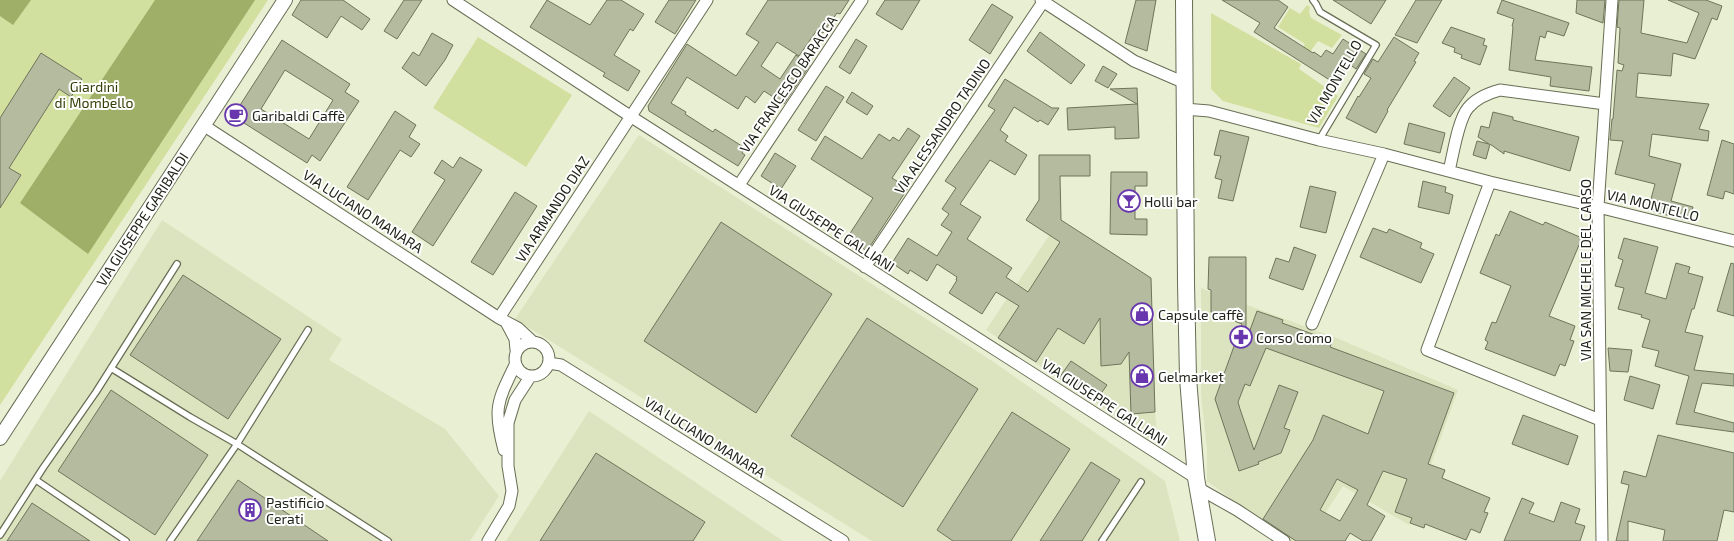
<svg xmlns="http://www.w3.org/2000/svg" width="1734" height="541" viewBox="0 0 1734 541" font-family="'Exo 2',sans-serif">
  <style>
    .built { fill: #dbe4bf }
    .green { fill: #d1e09f }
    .forest { fill: #9faf68 }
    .building { fill: #b4bb9f; stroke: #6e755b; fill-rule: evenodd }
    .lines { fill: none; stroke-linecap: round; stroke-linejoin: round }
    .service-casing { stroke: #686e55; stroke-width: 8 }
    .minor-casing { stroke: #686e55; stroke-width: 13 }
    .tertiary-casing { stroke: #686e55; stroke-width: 16 }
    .secondary-casing { stroke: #686e55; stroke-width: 18 }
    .service { stroke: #fff; stroke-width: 5.5 }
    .minor { stroke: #fff; stroke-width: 11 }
    .tertiary { stroke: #fff; stroke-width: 14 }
    .secondary { stroke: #fff; stroke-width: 16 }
    .labels { text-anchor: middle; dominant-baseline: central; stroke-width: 4; stroke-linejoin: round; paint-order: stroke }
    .street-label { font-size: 14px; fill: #202318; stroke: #fff }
    .park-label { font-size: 14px; fill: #353e06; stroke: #fff }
    .poi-label { font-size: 14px; fill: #202318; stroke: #fff; text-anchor: start }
  </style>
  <rect width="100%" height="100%" fill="#e8efd2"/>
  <path class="built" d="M639,135l353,226 173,120 15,60h-308l-357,-222z
    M162,220l180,119 -13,21 116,69 54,67 -29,45h-470v-60z
    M1059,221l11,5 81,52 4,134 3,32 -172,-114z
    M1201,288l138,51 119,51 -49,135 -66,-39 -36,55h-20l-80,-60v-33l-6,-53z
    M589,411l194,130h-277z"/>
  <path class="green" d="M0,0h268l-268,405z
    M1307,5l3,2 -1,5 2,6 31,17 -10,13 -14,-7 -14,19 -7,-4 8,-12 -27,-17 12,-19 10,6z
    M1211,13l90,51 -2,5 39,27 -19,32 -96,-27 -12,-12z
    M478,37l94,58 -46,72 -93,-59z"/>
  <path class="forest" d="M0,0h31l-18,25 -13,-9z
    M155,0h100l-167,254 -68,-51z"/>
  <path class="building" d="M301,0h42l27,19 -8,11 -21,-14 -14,22 -35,-23z
    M404,0h18l-25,39 -13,-8z
    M547,0l43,25 17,-25h14l23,14 -11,17 -3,-2 -16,26 26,16 -12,20 -25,-15 2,-3 -75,-46z
    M669,0h27l-21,34 -20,-12z
    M768,0h81l-9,14 -3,-1 -14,20 -6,-3 -18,26 -22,-14 -16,24 19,13 16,-24 14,10 -26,39 -20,-13 -9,12 -9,-7 -8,13 -51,-32 -16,26 15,9 -1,2 28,18 2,-3 30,19 -3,5 3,2 -7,11 -89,-55 -1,-5 39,-62 49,32 23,-34 -13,-8z
    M885,0h35l-18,30 -26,-16z
    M1136,0h20l-9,51 -22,-8z
    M1222,0h56l10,7 -14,21 39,25 1,-1 7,5 5,-7 7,4 10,-15 23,15 -10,15 -7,-5 -13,20 -82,-52 6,-9z
    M1333,0h53l-15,24z
    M1416,0h26l-25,43 -22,-8z
    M1502,0l67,23 -5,13 -17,-5 -2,7 -5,-2 -5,24 57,7 -3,24 -39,-5 1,-9 -42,-7 4,-43 -1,-1 2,-7 -17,-6z
    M1577,0h28l-2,23 -27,-10z
    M1619,0h25l-3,33 46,10 12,-30 -31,-13h38l16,6 -5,14 -5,-2 -17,41 -22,-6 -2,23 -33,-3 -2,24 73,7 -10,25 10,2 -1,10 -56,-7 -3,22 32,8 -10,37 22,6 -4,14 -41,-11 7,-26 -40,-10 8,-33 -13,-1 2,-21h1l4,-49 5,1 2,-6 -6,-2 2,-35 -3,-1z
    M992,4l21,13 -23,37 -21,-14z
    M1451,27l34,12 -2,6 4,1 -7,19 -19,-7 1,-3 -8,-3 1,-4 -13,-5z
    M1040,32l45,33 -14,19 -44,-33z
    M432,33l21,12 -8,15 -19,26 -24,-18 11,-16 6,4z
    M1394,37l25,16 -5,8 2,1 -29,48 1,1 -12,22 -30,-15 12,-22 1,1 12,-19 -7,-4 9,-15 5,3z
    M856,39l11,7 -17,28 -11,-7z
    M282,40l68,44 -5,8 14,9 -39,60 -8,-6 -5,8 -74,-47zM285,70l48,30 -24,39 -48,-30z
    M41,53l41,26 -11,18 -12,-8 -50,79 12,7 -21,33v-90z
    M1103,66l14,8 -9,14 -13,-7z
    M1454,77l16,11 -20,29 -17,-11z
    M1005,79l47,29h7l-11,17 -8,-5 -2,2 -24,-15 -14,23 8,6 -3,5 22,14 -12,20 -25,-15 -30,44 21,13 -14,22 45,29 -6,9 22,15 32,-50 -34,-22 13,-20v-45h51v21h-30l1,44 90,58 4,134 -24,2 -2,-62 -8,12 -20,2 -1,-48 -16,26 -26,-16 -22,34 -38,-24 21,-32 -23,-14 -14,22 -33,-21 8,-13h-1l1,-3 -20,-13 -10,17 -17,-11 -2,4 -16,-11 16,-25 29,18 15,-24 -11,-7 8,-11 -7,-5 14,-21 -11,-7 50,-71 -7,-4z
    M826,86l18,11 -28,44 -18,-11z
    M1137,88l2,50 -24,1v-12l-47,3 -1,-22 70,-4 -27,-15z
    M852,92l21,14 -6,9 -21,-13z
    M395,111l21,14 -7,12 11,7 -9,13 -11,-7 -32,50 -21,-13z
    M1493,112l20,5v3l66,17 -9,34 -66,-20v3l-14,-10 -4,15 -13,-4 4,-14 12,3 -11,-7 3,-11 8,2z
    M1409,123l36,10 -5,20 -36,-9z
    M908,128l12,8 -28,42 16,10 -41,63 -20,-13 26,-40 -62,-39 14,-23 37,23 17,-25 11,7 3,-4 6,4z
    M1220,130l29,7 -16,64 -15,-3 4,-18 -7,-2 6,-22 -7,-1z
    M1722,140l12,4v50l-9,-3 -2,8 -16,-4z
    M775,153l21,13 -15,23 -20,-13z
    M460,157l22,13 -49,76 -21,-14 33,-52 -11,-7 8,-13 11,8z
    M1111,172h36v14h-12v33h12v16l-37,-1z
    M1423,181l23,6 -1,5 8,3 -4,19 -31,-7z
    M1310,186l26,6 -10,41 -26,-6z
    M515,192l22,14 -44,69 -22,-13z
    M1510,211l33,14 2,-3 37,16 -33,78 26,10 -5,14 4,1 -9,25 -5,-2 -5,12 -70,-27 3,-7 -3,-2 7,-18 4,1 15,-37 -31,-13 16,-39 3,2z
    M721,222l111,72 -76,119 -112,-72z
    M1373,228l14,5 2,-4 33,14 -2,5 14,6 -13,29 -61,-26z
    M1624,238l34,9 -13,46 21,6 10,-36 14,4 -2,6 15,4 -9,32h-2l-7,23 18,4 -9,34 40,4v12l-32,-3 -8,29 40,11v9l-58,-8 13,-48 -34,-10 4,-15 -17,-4 8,-27 -9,-3 1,-2 -24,-6 6,-21 -9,-2 8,-26 -5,-2z
    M1294,247l22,8 -13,35 -34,-12 7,-20 13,4z
    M1209,257h37v84l11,-30 26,9 -1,3 50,18 -2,6 124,46 -26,71 17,6 -3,8 48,20 -6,14 4,1 -8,20 -9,-4 -5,11 -41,-16 -1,4 -14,-5 2,-5 -17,-6 12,-33 -24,-8 -16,34 18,11 -14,25h-8l-13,-8 -5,8h-49l-33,-22 50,-79 10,-25 45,19 16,-43 -118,-43 -16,38 -5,-2 -7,18 2,7 14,41 25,-65 19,7 -14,36 6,2 -9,23 -23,9 1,2 -20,7 -24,-72 27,-75 -31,-12v-22l-3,-1zM1337,479l21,11 -18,31 -20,-11z
    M1731,263l3,1v52l-17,-5z
    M183,275l98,64 -53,80 -98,-64z
    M867,318l111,71 -75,118 -112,-71z
    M1608,348l24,2 -4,22 -18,-1z
    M1071,361l36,24 -12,17 -36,-24z
    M1630,376l30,9 -7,24 -29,-9z
    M111,390l97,65 -53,80 -97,-64z
    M1012,412l58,37 -59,92h-58l-16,-11z
    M1523,415l55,21 -10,29 -56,-21z
    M1658,435l76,18v59l-10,-2 -7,31h-54l2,-11 -37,-9v20h-12l13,-56 -8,-2 3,-12 22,6z
    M596,453l109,69 -12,19h-153z
    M1091,462l29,18 -38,61h-42z
    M238,480l90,61h-131z
    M1522,498l12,5 -5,10 25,9 7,-20 19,7 -5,14 10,3 -5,15h-76z
    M32,503l58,38h-83z"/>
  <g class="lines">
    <g class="service-casing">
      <path id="service" d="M1313,0l3,4 4,8 56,33 -57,95
        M111,368l79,49 47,27 151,97
        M36,480l90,61
        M0,535l43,-67 53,-76 81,-128
        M170,541l67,-97 71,-114
        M1102,541l39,-59"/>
    </g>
    <g class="minor-casing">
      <path id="minor" d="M453,0l177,116 566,362
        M1041,0l93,61 51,22
        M1184,109l25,2 110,29 65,14 106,28 108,25 136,34
        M203,125l296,193 19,10 15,14
        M1449,171c4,-16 9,-51 19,-63 8,-10 21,-15 32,-18l105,14
        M1490,182l-63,168 173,70
        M739,185l123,-185
        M865,267l178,-265
        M499,318l208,-318
        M506,322l9,17 1,11
        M1312,324l72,-170
        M515 359a17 17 0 1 1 34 0a17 17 0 1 1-34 0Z
        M549,363l12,2 282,176
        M504,450c-11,-41 -7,-48 11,-85
        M1198,488l39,22 47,31
        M488,541l21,-35 3,-15 -4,-25v-43l7,-23 15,-23
        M1602,541l-4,-334 14,-207"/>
    </g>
    <g class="tertiary-casing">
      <path id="tertiary" d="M0,438l285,-438"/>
    </g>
    <g class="secondary-casing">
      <path id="secondary" d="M1184,0l2,283 2,95 8,100 11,63"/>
    </g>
    <use href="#service" class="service"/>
    <use href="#minor" class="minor"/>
    <use href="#tertiary" class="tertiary"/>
    <use href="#secondary" class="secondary"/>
  </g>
  <defs>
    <g id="cafe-ring" transform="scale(1.15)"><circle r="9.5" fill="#fff" stroke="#6836ad" stroke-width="1.5"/><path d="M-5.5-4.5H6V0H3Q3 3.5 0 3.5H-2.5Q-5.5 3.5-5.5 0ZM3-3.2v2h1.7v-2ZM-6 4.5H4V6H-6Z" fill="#6836ad"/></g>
    <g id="bar-ring" transform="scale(1.15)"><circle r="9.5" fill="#fff" stroke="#6836ad" stroke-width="1.5"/><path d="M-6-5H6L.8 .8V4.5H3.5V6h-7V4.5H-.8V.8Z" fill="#6836ad"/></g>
    <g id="shop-ring" transform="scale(1.15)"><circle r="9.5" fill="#fff" stroke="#6836ad" stroke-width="1.5"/><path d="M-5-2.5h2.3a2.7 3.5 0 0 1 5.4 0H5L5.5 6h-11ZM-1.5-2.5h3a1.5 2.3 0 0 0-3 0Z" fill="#6836ad"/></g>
    <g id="pharmacy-ring" transform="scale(1.15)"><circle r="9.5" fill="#fff" stroke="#6836ad" stroke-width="1.5"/><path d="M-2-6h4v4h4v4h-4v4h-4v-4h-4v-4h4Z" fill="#6836ad"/></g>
    <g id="building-ring" transform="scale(1.15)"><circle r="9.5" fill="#fff" stroke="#6836ad" stroke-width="1.5"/><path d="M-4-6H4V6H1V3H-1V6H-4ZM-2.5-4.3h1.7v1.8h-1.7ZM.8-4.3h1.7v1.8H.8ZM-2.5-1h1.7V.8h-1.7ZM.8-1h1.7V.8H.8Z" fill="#6836ad"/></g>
  </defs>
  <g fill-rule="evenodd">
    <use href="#cafe-ring" x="236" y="115"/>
    <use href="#bar-ring" x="1129" y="201"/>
    <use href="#shop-ring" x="1142" y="314"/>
    <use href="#pharmacy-ring" x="1241" y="337"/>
    <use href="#shop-ring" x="1142" y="376"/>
    <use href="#building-ring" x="250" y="510"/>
  </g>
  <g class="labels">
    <g class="street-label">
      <text transform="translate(1334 82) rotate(-60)">VIA MONTELLO</text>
      <text transform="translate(788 84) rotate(-56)">VIA FRANCESCO BARACCA</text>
      <text transform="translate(942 126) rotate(-56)">VIA ALESSANDRO TADINO</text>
      <text transform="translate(1653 205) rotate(14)">VIA MONTELLO</text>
      <text transform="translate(552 209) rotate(-57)">VIA ARMANDO DIAZ</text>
      <text transform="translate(363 211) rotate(33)">VIA LUCIANO MANARA</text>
      <text transform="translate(142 219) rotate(-57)">VIA GIUSEPPE GARIBALDI</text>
      <text transform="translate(832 228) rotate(33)">VIA GIUSEPPE GALLIANI</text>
      <text transform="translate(1585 270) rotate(-90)">VIA SAN MICHELE DEL CARSO</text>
      <text transform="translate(1105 402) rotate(33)">VIA GIUSEPPE GALLIANI</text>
      <text transform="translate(705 437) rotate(32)">VIA LUCIANO MANARA</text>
    </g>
    <g class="park-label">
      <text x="94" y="86">Giardini<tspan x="94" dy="16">di Mombello</tspan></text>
    </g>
    <g class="poi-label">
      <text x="252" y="115">Garibaldi Caffè</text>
      <text x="1144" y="201">Holli bar</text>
      <text x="1158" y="314">Capsule caffè</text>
      <text x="1256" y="337">Corso Como</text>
      <text x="1158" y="376">Gelmarket</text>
      <text x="266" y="502">Pastificio<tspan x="266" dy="16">Cerati</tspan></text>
    </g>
  </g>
</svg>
